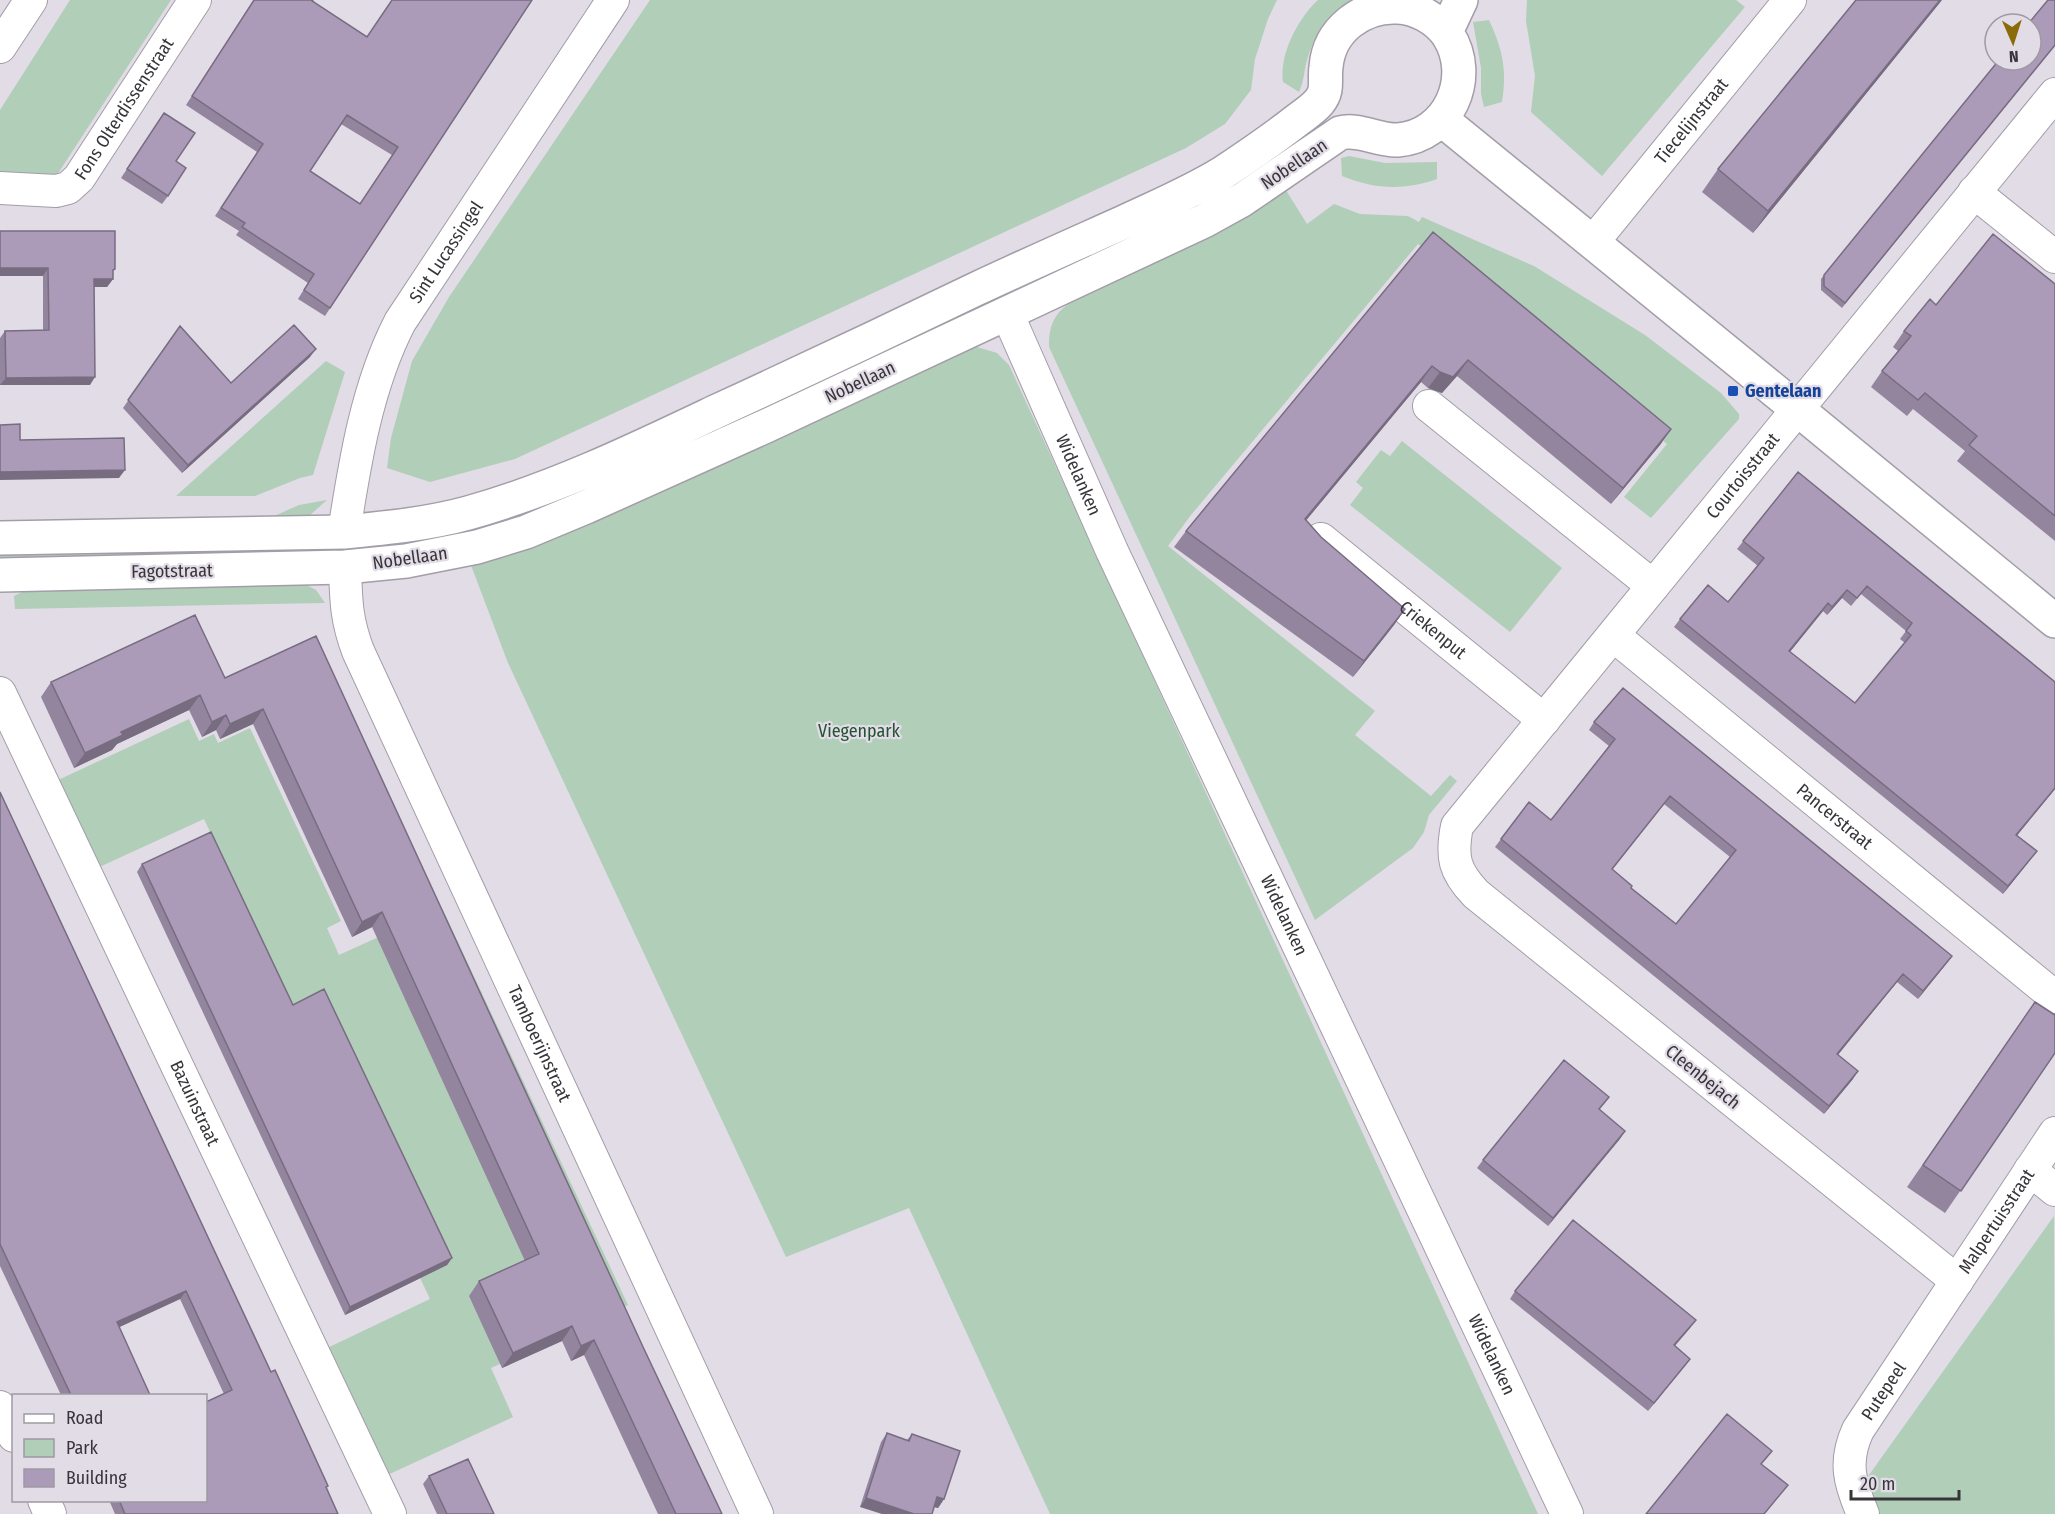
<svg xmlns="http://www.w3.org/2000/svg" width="2055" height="1514" viewBox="0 0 2055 1514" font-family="'Fira Sans Condensed',sans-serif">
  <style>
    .green { fill: #b1ceb8 }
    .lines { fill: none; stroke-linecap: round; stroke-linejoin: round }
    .minor-casing { stroke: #a39da8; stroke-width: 34 }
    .tertiary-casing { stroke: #a39da8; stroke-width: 36 }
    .primary-casing { stroke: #a39da8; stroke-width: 36 }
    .minor { stroke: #fff; stroke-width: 32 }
    .tertiary { stroke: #fff; stroke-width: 33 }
    .primary { stroke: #fff; stroke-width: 33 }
    .wall { fill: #93859e; fill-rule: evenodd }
    .shaded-wall { fill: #786c81 }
    .building { fill: #ab9bb8; stroke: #786c81; stroke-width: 1.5; fill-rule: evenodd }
    .transit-dot { fill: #1a4fb4; stroke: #e2dce7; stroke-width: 2 }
    .labels { text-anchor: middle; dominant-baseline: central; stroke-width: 4.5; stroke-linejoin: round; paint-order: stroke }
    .street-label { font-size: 18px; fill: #38353a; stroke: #e2dce7 }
    .transit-label { font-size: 18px; font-weight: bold; fill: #164399; stroke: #e2dce7; text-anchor: start }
    .park-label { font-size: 18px; fill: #245333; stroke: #e2dce7 }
  </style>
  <rect width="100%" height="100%" fill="#e2dce7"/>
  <path class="green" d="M70,0h101l-116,178 -55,-3v-65z
    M650,0h627l-9,19 -13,40 -4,31 -26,34 -39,24 -671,311 -85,23 -43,-14 4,-30 21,-77 37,-64z
    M1318,0h34c-23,13 -38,34 -45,60 -3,11 -3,21 -8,32l-16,-10c-4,-27 15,-64 35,-82z
    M1527,0h209l9,7 -143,169 -71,-64 4,-36 -9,-55z
    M1489,20c14,30 18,50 13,82l-18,5 -3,-13v-26l-8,-46z
    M1349,156l36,7 52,-1v17c-34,12 -63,10 -95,-3l-1,-18z
    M1284,187l23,37 27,-20 26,10 48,2 11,6 3,-5 112,49 111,69 76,58 18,21v5l-88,99 -27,-21 43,-53 -249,-200 -227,271 -23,31 207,165 -20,24 76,61 19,-21 7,6 -28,34 -5,17 -11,16 -98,72 -266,-573c-1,-37 20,-44 49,-61z
    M974,346l23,7 12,12 529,1149h-488l-141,-306 -123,49 -278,-594 -39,-103z
    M326,361l19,11 -32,103 -13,3 -45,18h-79z
    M1402,441l160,127 -52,64 -160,-127 13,-17 -7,-6 25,-32 9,6z
    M327,500l-18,16 -37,1 27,-12z
    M328,543l1,16 -329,7v-16z
    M303,583l13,7 9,13 -310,6 -1,-13 22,-11z
    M189,719l10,22 15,-7 4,9 32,-15 91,193 -14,7 12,27 103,-47 186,397 -137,63 22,49 -130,60 -60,-127 107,-51 -226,-480 -122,56 -41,-87z
    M2054,1216l1,298h-176l-15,-32z"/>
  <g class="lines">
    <g class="minor-casing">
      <g id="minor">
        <path d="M0,47l31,-47"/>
        <path id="s1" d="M0,188l56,3 12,-3 11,-10 116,-178"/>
        <path d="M1974,192l81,65"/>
        <path id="s2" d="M1593,242l197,-242"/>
        <path id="s3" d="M1007,313l105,238 455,963"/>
        <path d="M1429,406l224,180"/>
        <path id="s4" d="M344,532c11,-71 23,-146 56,-210l213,-322"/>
        <path id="s5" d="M1321,539l223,181"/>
        <path id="s6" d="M345,567c1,33 1,52 13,84l399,863"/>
        <path id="s7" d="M1614,636l441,361"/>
        <path id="s8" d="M0,693l390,821"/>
        <path d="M2030,1170l25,20"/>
        <path id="s9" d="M1957,1281l-481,-387c-22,-23 -25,-37 -19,-68 200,-243 397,-489 598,-732"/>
        <path d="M0,1407l14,29"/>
        <path d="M44,1500l6,14"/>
        <path id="s10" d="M1863,1514c-13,-30 -20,-52 -5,-84l197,-297"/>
      </g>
    </g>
    <g class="tertiary-casing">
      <path id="tertiary" d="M1441,119l355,289 259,213"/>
    </g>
    <g class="primary-casing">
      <path id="primary" d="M1446,32l15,-32
        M0,538l344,-6c42,-4 84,-8 124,-19 86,-24 167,-63 247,-101 87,-40 174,-81 261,-123 49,-23 99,-45 148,-67 34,-16 68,-30 100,-50 24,-16 49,-33 72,-51 8,-6 17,-12 23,-19 10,-12 5,-22 7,-35 3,-37 36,-62 72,-60 19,1 39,12 50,28 27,42 1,101 -50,105 -20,1 -39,-12 -58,-7l-98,67 -38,21 -438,205 -180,81 -60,25 -49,15 -71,14 -61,6 -345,8"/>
    </g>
    <use href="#minor" class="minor"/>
    <use href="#tertiary" class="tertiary"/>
    <use href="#primary" class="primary"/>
  </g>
  <path class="wall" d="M254,0l58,1 55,36 165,-37 -207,316 -27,-17 10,-16 -72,-48 3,-4 -24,-15 42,-64 -71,-47zM341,124l51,31 -32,49 -50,-33z
    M1942,0l-189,233 -51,-41 16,-23z
    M2055,45l-213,263 -21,-18v-11l3,-4z
    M164,113l12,48 -8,35 -6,8 -41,-26z
    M0,231l113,41v7l-6,8h-13l-4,98h-90v-47l5,-7 38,-1v-54h-43z
    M1433,232l238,197 -11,16 -49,59 -154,-128 -15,17 -14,-5 -7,-6 -115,138 15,17 84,72 -11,16 -41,52 -179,-130 12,-16z
    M2055,284v257l-98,-80 8,-10 -52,-42 -6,7 -36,-29 11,-16 16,-20 -5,-4 11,-16 32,-26z
    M180,326l51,57 79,-26 -128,116 -59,-65z
    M1798,472l257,210 -38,153 20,16 -34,43 -329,-267 6,-8 48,-17 30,-36 -21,-17zM1861,594l45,37 -6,8 5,4 -50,60 -65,-51 33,-41 4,4 15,-17 9,8z
    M316,636l328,713 78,165h-64l-74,-159 -13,6 -9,-20 -60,27 -33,-72 10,-15 46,-20 -153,-334 -20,10 -99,-213 -33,15 -4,-9 -14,7 -13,-27 -72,34 -5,6 -38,18 -33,-71 10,-15 174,-4z
    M1594,722l352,242 -28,35 -21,-17 -47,58 -12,15 15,24 -29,35 -329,-267 6,-8 50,-19 58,-74 -20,-16zM1664,804l66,53 -54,67 -45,-36 -19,-18z
    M0,792l271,580 57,114 -2,3 12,25h-223l-6,-14h97l18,-106 -44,-95 -61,28 31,68h-89l-61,-129z
    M142,864l151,141 159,253 -5,7 -102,50 -208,-443z
    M2035,1002l20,51 -110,160 -38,-26z
    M1609,1097l-10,13 26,21 -77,95 -71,-58 6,-8z
    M1515,1291l175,37 -15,18 15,13 -42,52 -138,-112z
    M887,1433l20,7 5,-6 32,65 -6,9 -4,-1h-74l21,-65z
    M429,1476l65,38h-57l-14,-30z"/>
  <path class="shaded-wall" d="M1940,0h2l-189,233 15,-22z
    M0,268h48l-5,8h-43z
    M94,279h19l-6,8h-18z
    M316,349l-6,8 -128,116 6,-8z
    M1468,360l-11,16 -15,17 -14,-5 12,-16z
    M1432,366l-11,16 -127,153 11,-16z
    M95,377l-5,8h-90l6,-7z
    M1671,429l-11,16 -49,59 12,-16z
    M125,470l-6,8 -119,2v-8z
    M1847,590l-5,8 -15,17 5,-8z
    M1828,603l-5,8 -39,48 5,-8z
    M1405,609l-11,16 -41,52 11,-16z
    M200,695l-11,15 -72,34 -5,6 -38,18 11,-15 36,-21z
    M263,709l-10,15 -33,15 10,-15z
    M226,715l-10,15 -14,7 10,-15z
    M2055,788v1l-44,54 5,-8z
    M2037,851l-6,8 -28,35 5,-8z
    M382,912l-10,15 -20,10 10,-15z
    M1952,956l-6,8 -28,35 5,-8z
    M1903,974l-6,8 -65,80 5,-8z
    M1858,1071l-5,8 -29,35 5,-8z
    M1625,1131l-5,8 -72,87 5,-8z
    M452,1258l-5,7 -102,50 5,-8z
    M186,1291l-6,8 -69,32 6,-9z
    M1696,1320l-6,8 -22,25 6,-8z
    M572,1326l-10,15 -60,27 11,-15z
    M594,1340l-10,15 -13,6 10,-15z
    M1690,1359l-6,8 -36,44 6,-8z
    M937,1497l7,2 -6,9 -7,-2z
    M866,1498l48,16h-32l-22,-7z"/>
  <path class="building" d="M254,0h59l-1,1 55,36 25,-37h140l-202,308 -26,-18 10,-16 -72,-47 3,-4 -24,-15 42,-64 -71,-48zM347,115l51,32 -38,57 -50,-33z
    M1856,0h84l-172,211 -50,-42z
    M2048,0h7v45l-210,258 -21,-17v-11l175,-215h32v-36h-3z
    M164,113l31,20 -19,28 10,7 -18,28 -41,-27z
    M0,231h115v38l-2,1v9h-19l1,98 -89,1 -1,-47 44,-1 -1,-62h-48z
    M1433,232l238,197 -48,59 -155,-128 -15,17 -13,-5 -8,-6 -127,153 16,18 84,72 -41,52 -178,-130z
    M1993,234l62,50v232l-86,-71 8,-9 -52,-43 -7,7 -36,-29 29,-35 -7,-5 26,-32 6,6z
    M294,325l22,24 -128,116 -60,-65 52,-74 51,57z
    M20,424v16l104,-2 1,32 -125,2v-47z
    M1798,472l257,210v106l-39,47 21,16 -29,35 -328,-267 28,-34 20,17 36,-44 -21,-17zM1867,586l45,37 -6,8 5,4 -56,68 -66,-52 39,-48 4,4 15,-17 10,8z
    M195,615l30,63 91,-42 328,713 78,165h-46l-82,-174 -13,6 -9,-20 -59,27 -34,-72 60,-27 -157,-342 -20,10 -99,-213 -33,15 -4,-9 -14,7 -12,-27 -79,37 2,3 -38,18 -34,-71z
    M1623,688l329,268 -29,35 -20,-17 -48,58 -18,22 21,17 -29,35 -328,-267 28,-37 22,18 64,-81 -21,-17zM1670,796l66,54 -60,74 -45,-36 1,-2 -20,-17z
    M0,792l271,580 4,-2 53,116 -2,1 12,27h-213l-6,-14h87v-98l26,-12 -46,-99 -69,31 33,73h-79l-71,-151z
    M211,832l82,173 31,-16 128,269 -102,49 -208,-443z
    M2035,1002l20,13v38l-94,138 -38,-26z
    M1564,1060l45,37 -10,12 26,22 -72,87 -70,-58z
    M1573,1220l123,100 -22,25 16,14 -36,44 -139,-112z
    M1727,1414l45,37 -11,13 27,21 -24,29h-118z
    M887,1433l22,8 3,-7 48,17 -16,48 -7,-2 -5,17h-18l-48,-16z
    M468,1459l26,55h-47l-18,-38z"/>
  <rect class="transit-dot" x="1727" y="385" width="12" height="12" rx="3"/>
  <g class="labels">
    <g class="street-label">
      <text stroke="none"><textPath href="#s1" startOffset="166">Fons Olterdissenstraat</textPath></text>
      <text stroke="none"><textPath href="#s2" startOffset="156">Tiecelijnstraat</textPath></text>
      <text transform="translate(1294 164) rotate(-34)">Nobellaan</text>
      <text stroke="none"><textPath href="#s4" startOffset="302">Sint Lucassingel</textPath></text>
      <text transform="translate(860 382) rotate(-25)">Nobellaan</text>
      <text stroke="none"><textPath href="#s3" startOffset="177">Widelanken</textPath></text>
      <text stroke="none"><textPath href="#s9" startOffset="1144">Courtoisstraat</textPath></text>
      <text transform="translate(410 558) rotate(-8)">Nobellaan</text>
      <text transform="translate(172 571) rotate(-1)">Fagotstraat</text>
      <text stroke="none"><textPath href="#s5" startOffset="144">Criekenput</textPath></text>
      <text stroke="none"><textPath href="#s7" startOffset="285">Pancerstraat</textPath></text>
      <text stroke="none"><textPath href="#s3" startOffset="663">Widelanken</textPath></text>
      <text stroke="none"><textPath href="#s6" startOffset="518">Tamboerijnstraat</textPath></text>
      <text transform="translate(1703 1077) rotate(39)">Cleenbejach</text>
      <text stroke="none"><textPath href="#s8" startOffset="454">Bazuinstraat</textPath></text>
      <text stroke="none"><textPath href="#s10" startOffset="338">Malpertuisstraat</textPath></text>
      <text stroke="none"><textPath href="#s3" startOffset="1149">Widelanken</textPath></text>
      <text stroke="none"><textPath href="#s10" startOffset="134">Putepeel</textPath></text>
    </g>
    <g class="transit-label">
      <text x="1745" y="391">Gentelaan</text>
    </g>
    <g class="park-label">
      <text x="859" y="731">Viegenpark</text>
    </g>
  </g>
  <rect x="12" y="1394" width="195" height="108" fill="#e2dce7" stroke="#9e99a2" stroke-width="1.5"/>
  <rect x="24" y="1414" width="30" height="9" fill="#ffffff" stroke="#9e99a2" stroke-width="1.5"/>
  <text x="66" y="1424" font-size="18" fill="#38353a">Road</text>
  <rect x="24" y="1439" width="30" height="18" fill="#b1ceb8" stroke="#9e99a2" stroke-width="1.5"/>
  <text x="66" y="1454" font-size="18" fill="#38353a">Park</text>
  <rect x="24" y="1469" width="30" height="18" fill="#ab9bb8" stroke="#9e99a2" stroke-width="1.5"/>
  <text x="66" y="1484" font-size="18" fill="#38353a">Building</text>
  <g transform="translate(2013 42) rotate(177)"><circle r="28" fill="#e2dce7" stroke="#9e99a2" stroke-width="1.5"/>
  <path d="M0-4.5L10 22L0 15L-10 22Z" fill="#8b6a0a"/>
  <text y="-9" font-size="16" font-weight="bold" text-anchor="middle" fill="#38353a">N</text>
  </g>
  <path d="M1851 1490v9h108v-9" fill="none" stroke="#38353a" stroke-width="3"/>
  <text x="1860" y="1490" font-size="18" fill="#38353a" stroke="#e2dce7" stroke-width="4.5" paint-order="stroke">20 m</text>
</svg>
